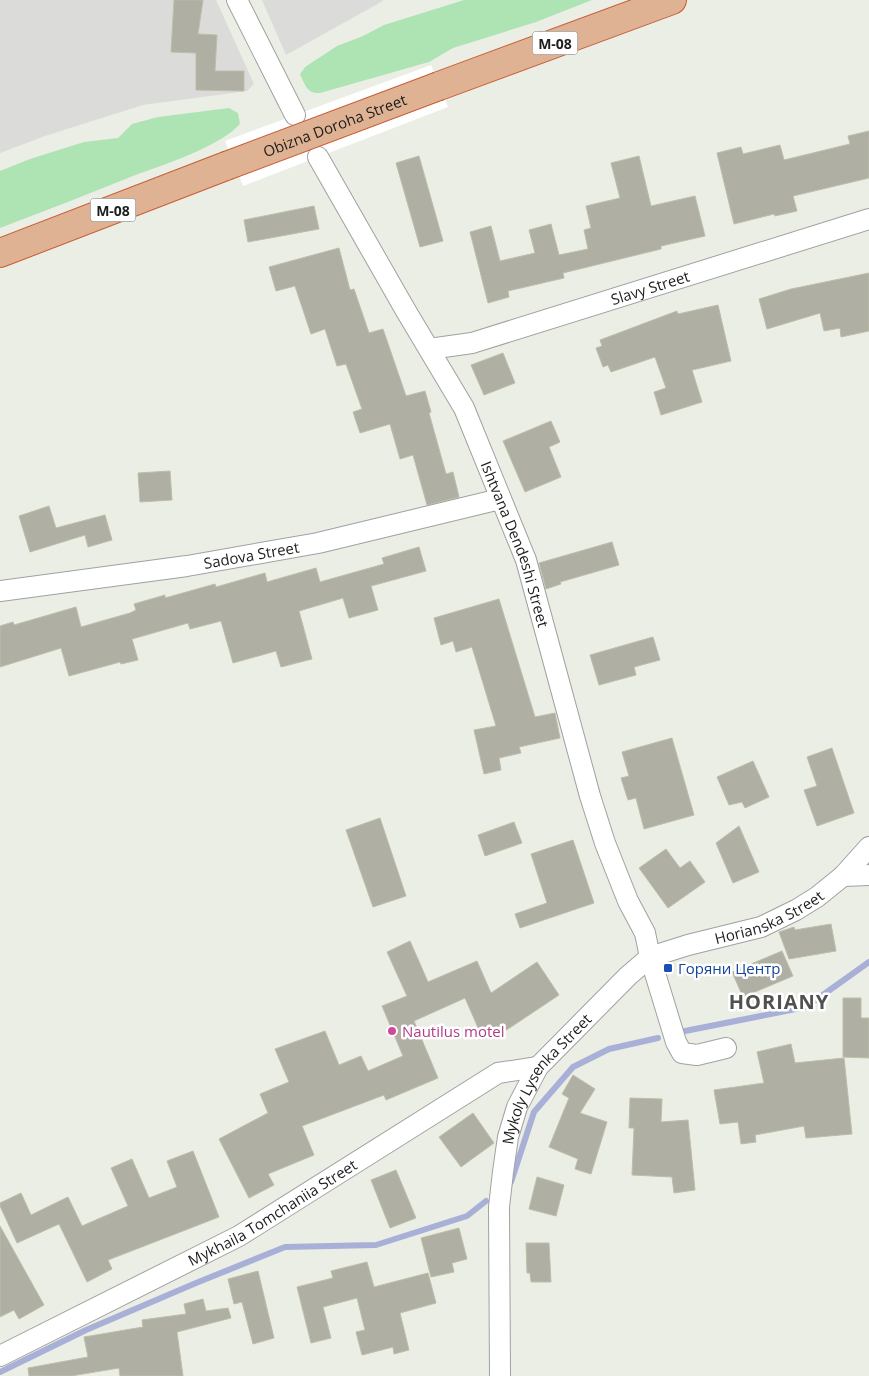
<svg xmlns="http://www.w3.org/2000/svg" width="869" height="1376" viewBox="0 0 869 1376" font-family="'Open Sans',sans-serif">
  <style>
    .residential { fill: #dbdbda }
    .grass { fill: #aee4b4 }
    .pier { fill: #fff }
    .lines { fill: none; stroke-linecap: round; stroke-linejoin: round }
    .stream { stroke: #a8b0d8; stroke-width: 6 }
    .building { fill: #afafa3; stroke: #bdbea8 }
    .minor-casing { stroke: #a1a1a1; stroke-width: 22 }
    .highway-casing { stroke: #c95a33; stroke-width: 30 }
    .minor { stroke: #fff; stroke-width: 20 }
    .highway { stroke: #deb292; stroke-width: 28 }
    .highway-bridge-casing { stroke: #c95a33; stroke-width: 30; stroke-linecap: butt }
    .highway-bridge { stroke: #deb292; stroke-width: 28 }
    .transit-dot { fill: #1a4fb4; stroke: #fff; stroke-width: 2 }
    .hotel-dot { fill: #d1479c; stroke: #fff; stroke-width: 2 }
    .labels { text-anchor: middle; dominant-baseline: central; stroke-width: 5; stroke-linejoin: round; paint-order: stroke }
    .shield { fill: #fff; stroke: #616161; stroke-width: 1 }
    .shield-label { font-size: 14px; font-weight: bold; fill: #1d1d1d }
    .street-label { font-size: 15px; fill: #1d1d1d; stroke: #fff }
    .transit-label { font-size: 15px; fill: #164399; stroke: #fff; text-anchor: start }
    .hotel-label { font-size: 15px; fill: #b23c85; stroke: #fff; text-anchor: start }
    .district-label { font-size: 20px; font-weight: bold; letter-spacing: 1px; fill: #505050; stroke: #fff }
  </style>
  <rect width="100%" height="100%" fill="#ebeee4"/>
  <path class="residential" d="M0,0h216l38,84 -7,7 -104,14 -98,31 -45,17z
    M262,0h121v1l-97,54z"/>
  <path class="grass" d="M464,0h128l-56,22 -83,26 -24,14 -109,31c-13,1 -15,-8 -20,-19l5,-7 32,-21 26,-10 21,-11z
    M229,108l9,5 2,11c-21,23 -77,41 -107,52 -44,18 -89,35 -133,52v-57l30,-12 54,-17 34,-4 14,-14 26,-7z"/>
  <path class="pier" d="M431,65l17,42 -205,79 -18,-45z"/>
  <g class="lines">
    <path class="stream" d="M680,1032l126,-25 63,-45
      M511,1182l23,-70 39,-45 36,-18 49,-11
      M0,1372l86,-42 110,-47 89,-36 91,-2 91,-29 19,-15"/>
  </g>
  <path class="building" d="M174,0h29l-5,34 19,1 -2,36h29v20l-48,-1v-37l-25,-1z
    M869,131v47l-76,18 4,15 -22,5 -1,-2 -40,10 -17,-71 24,-6 2,7 37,-9 4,15 66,-16 -2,-8z
    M419,156l24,85 -23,6 -24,-84z
    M639,156l12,50 44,-10 10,40 -44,10v3l-98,24 1,5 -56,13 1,6 -21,6 -18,-71 21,-6 9,35 35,-8 -6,-23 22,-6 8,31 29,-6 -4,-19 7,-2 -5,-22 34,-8 -9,-35z
    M314,206l5,23 -71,13 -4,-22z
    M339,248l11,42 4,-1 15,44 14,-4 23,67 19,-5 6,21 -2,1 17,61 7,-2 6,25 -32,8 -14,-50 -13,4 -10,-35 -30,9 -7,-21 9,-3 -16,-45 -9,2 -12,-37 -14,5 -16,-48 -19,5 -7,-24z
    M869,273v58l-28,6 -1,-9 -16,3 -4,-18 -53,16 -8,-30 32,-10z
    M718,305l13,56 -39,9 10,32 -41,13 -7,-23 12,-4 -11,-31 -44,15 -3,-7 -5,2 -7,-19 6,-2 -2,-6 77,-29 1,3z
    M503,353l12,30 -31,12 -13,-30z
    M551,421l9,21 -11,5 12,30 -36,15 -22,-51z
    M170,471l2,29 -32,2 -2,-29z
    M49,506l7,22 49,-13 7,25 -24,7 -3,-12 -55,17 -11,-36z
    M612,542l7,23 -59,17 1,2 -15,5 -7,-26z
    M419,547l7,24 -55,15 7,24 -29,8 -6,-20 -44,13 13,48 -31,8 -5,-16 -43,12 -12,-42 -31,8 -2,-6 -56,16 6,21 -17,4 -1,-2 -51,14 -8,-28 -61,19v-41l13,-4 1,3 62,-18 5,20 49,-14 6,-3 -2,-6 31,-9v3l50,-14 1,3 49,-14 2,9 49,-14 4,14 64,-18 -2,-6z
    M499,599l36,118 20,-4 5,25 -41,9 2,6 -22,5 2,12 -17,4 -10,-44 22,-4 -24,-79 -16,5 -3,-11 -12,4 -7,-27z
    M653,637l7,23 -26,7 2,8 -37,10 -9,-30z
    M672,738l22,77 -50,14 -8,-31 -8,2 -7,-22 8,-2 -7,-24z
    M832,748l22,65 -37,13 -13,-36 13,-4 -10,-29z
    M753,761l16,36 -24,11 -3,-6 -13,3 -12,-28z
    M380,818l26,78 -33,11 -27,-77z
    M514,822l8,21 -37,13 -7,-21z
    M739,826l20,46 -26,11 -17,-40z
    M573,840l21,63 -74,25 -5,-14 32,-11 -16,-49z
    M666,849l14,19 10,-7 15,21 -37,26 -29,-40z
    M831,924l5,27 -47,8 -10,-27 15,-5 1,3z
    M410,941l18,41 49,-21 14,32 46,-31 22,33 -51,34 -25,10 -18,-41 -51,23 24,57 -52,22 -2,-5 -82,31 12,29 -46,19 6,11 -25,13 -30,-59 49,-26 -8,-19 29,-12 -14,-33 50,-18 14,34 22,-9 7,15 35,-15 -21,-50 25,-10 -20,-44z
    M782,951l11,25 -50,21 -11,-25z
    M843,998h18v20h8v40l-26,-1z
    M791,1044l4,19 49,-5 8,76 -46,4 -2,-12 -49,9 1,7 -15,2 -3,-22 -18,2 -6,-34 50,-7 -7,-31z
    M573,1075l22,14 -15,24 27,9 -16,52 -16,-5 3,-10 -29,-12 20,-49 -7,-4z
    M630,1098l32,1 -1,23 27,-2 7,70 -21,3 -2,-16 -40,-2 2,-47h-5z
    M473,1113l21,30 -33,24 -22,-30z
    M193,1151l26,66 -111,43 4,9 -25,13 -28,-58 -42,19 -17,-37v-3l21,-10 10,22 37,-18 14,29 46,-20 -17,-38 21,-9 17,39 28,-11 -10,-26z
    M396,1170l20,48 -26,10 -19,-48z
    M537,1177l27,8 -8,31 -27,-7z
    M0,1226l44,79 -25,14 -5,-9 -14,7z
    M459,1228l8,31 -15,4 2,9 -23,5 -10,-39z
    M526,1243h23l2,39h-20l-1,-9h-3z
    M367,1262l7,25 54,-14 8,30 -36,10 9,37 -15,4 -1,-7 -31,8 -6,-23 9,-2 -8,-32 -34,9 8,31 -20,5 -14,-56 36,-9 -2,-7z
    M258,1271l16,67 -21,6 -11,-42 -8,2 -6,-25z
    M203,1299l3,12 22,-3 3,10 -54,14 6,44h-63l-1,-8 -48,8h-42l-1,-8 60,-11 -4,-20 59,-10 -1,-7 44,-6 -2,-10z"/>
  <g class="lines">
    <g class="minor-casing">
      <g id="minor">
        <path d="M237,0l58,115"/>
        <path id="s1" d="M318,157l88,154 58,97 62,152 64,236 15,47 23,58 17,32 5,24 26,85 6,11 15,2 29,-7"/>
        <path id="s2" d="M429,349l43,-6 397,-124"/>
        <path id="s3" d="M0,591l187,-25 131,-23 182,-44"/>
        <path d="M843,876l26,-1"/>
        <path id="s4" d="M0,1356l239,-120 259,-163 40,-6"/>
        <path id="s5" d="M500,1376l-1,-169 4,-35 5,-35 9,-30 21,-40 90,-91 22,-19 38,-12 73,-18 35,-17 21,-13 26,-21 26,-29"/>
      </g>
    </g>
    <g class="highway-casing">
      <path id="highway" d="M439,86l233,-86
        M0,253l226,-87"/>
    </g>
    <use href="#minor" class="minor"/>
    <use href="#highway" class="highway"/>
    <g class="highway-bridge-casing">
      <g id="highway-bridge">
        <path id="s6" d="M226,166l213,-80"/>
      </g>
    </g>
    <use href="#highway-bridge" class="highway-bridge"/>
  </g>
  <rect class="transit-dot" x="663" y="963" width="10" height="10" rx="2.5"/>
  <circle class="hotel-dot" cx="392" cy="1031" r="5"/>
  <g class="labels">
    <g class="shield">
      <rect x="532.5" y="31.5" width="45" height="23" rx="4"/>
      <rect x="90.5" y="198.5" width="45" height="23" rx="4"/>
    </g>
    <g class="shield-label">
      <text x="555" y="43">М-08</text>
      <text x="113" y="210">М-08</text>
    </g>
    <g class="street-label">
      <text stroke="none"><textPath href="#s6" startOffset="116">Obizna Doroha Street</textPath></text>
      <text stroke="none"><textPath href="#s2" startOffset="230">Slavy Street</textPath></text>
      <text stroke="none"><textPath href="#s1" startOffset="436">Ishtvana Dendeshi Street</textPath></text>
      <text stroke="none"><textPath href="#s3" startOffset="254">Sadova Street</textPath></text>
      <text stroke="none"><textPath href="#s5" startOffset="599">Horianska Street</textPath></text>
      <text stroke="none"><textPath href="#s5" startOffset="310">Mykoly Lysenka Street</textPath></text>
      <text stroke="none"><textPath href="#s4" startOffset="308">Mykhaila Tomchaniia Street</textPath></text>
    </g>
    <g class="transit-label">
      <text x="678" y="968">Горяни Центр</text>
    </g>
    <g class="hotel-label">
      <text x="402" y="1031">Nautilus motel</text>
    </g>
    <g class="district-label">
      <text x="779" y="1001">HORIANY</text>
    </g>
  </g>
</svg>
